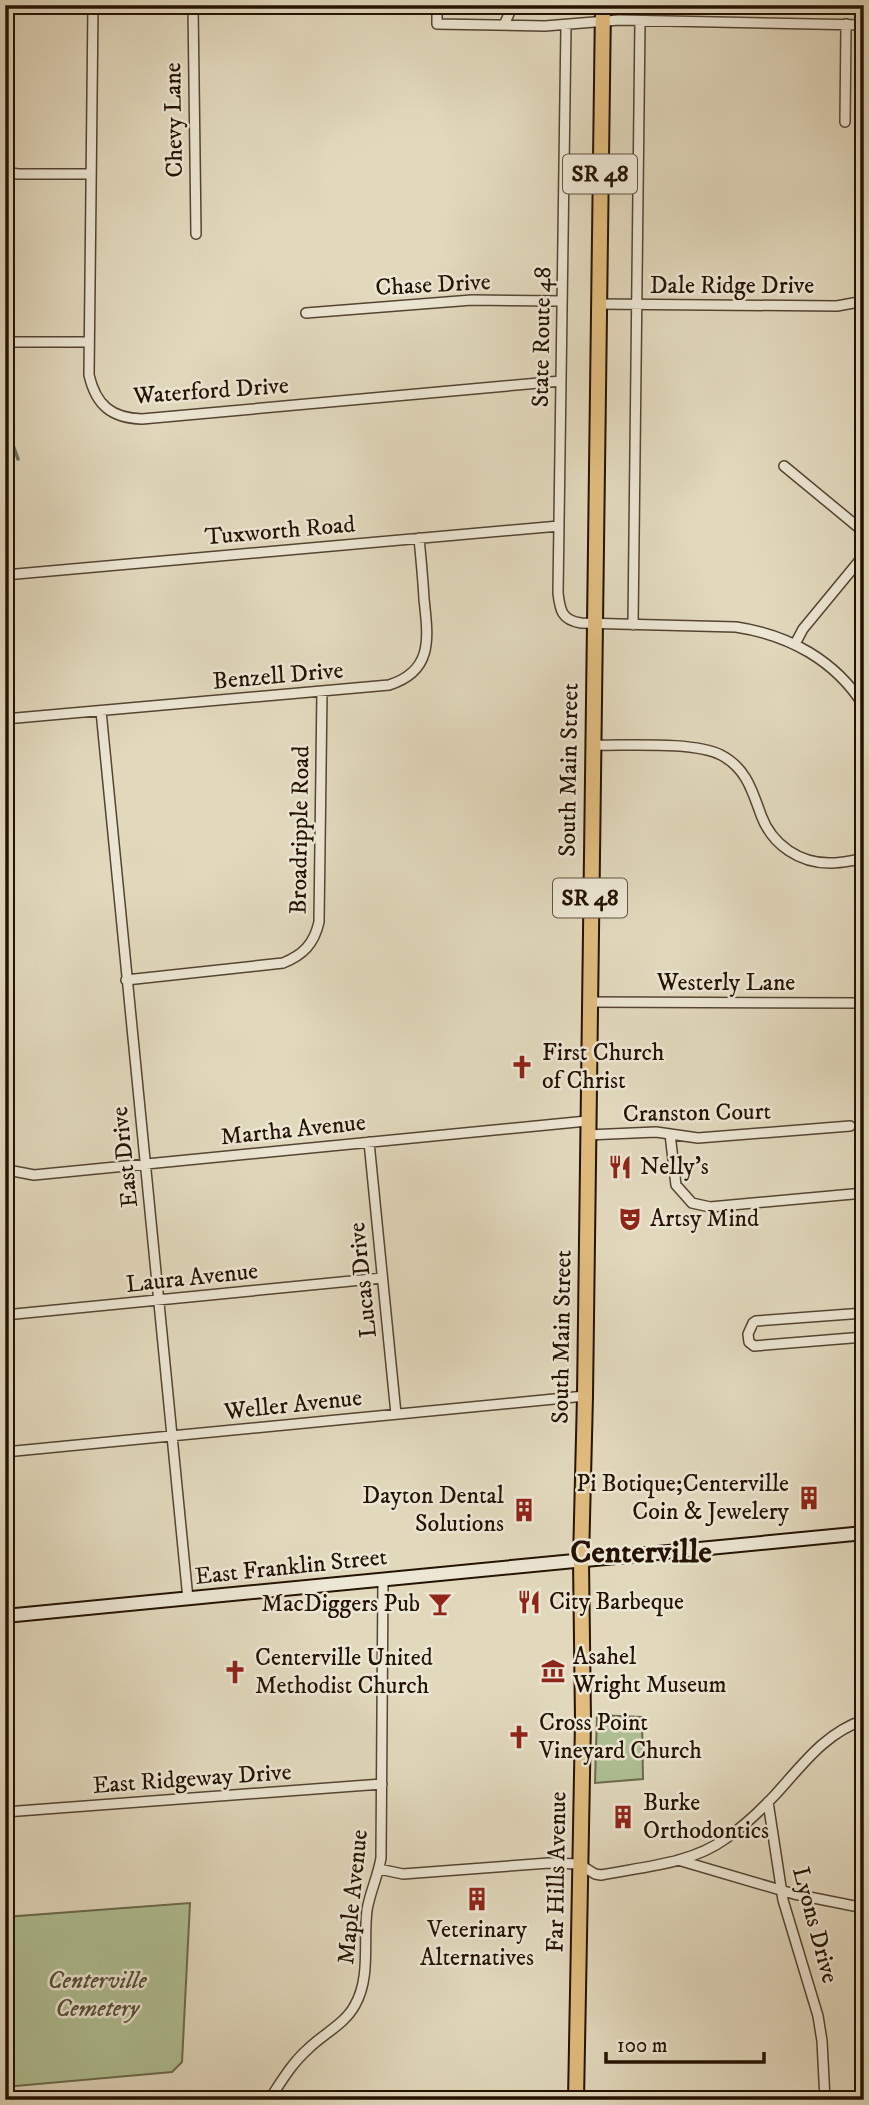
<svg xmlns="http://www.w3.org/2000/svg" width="869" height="2105" viewBox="0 0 869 2105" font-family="'IM FELL DW Pica',serif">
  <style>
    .green { fill: #afc094; stroke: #6a694b; stroke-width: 2 }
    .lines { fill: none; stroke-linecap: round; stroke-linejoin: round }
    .stream { stroke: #687768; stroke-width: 3.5 }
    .street-casing { stroke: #544431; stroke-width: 12 }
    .secondary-casing { stroke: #241202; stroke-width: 16 }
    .primary-casing { stroke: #241202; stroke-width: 18 }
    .street { stroke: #ece6d4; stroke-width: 9 }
    .secondary { stroke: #ece6d4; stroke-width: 12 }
    .primary { stroke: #e1bc7e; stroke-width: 14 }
    .labels { text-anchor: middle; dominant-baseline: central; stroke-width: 5; stroke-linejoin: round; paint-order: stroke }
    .shield { fill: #ece6d4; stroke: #605241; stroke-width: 2 }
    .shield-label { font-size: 23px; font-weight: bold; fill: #241202 }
    .street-label { font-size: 24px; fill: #241202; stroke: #ece6d4 }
    .poi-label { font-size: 24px; fill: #241202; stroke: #ece6d4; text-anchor: start }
    .park-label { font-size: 24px; font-style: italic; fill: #554f35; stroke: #ece6d4 }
    .district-label { font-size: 32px; font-weight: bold; fill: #241202; stroke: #ece6d4 }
  </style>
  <rect width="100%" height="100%" fill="#e2d9bd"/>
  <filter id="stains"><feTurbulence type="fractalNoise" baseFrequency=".00286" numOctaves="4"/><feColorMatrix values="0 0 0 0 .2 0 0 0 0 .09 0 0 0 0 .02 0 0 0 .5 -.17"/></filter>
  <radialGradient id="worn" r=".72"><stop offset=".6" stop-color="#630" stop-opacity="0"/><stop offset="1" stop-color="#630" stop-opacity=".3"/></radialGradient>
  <path class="green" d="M597,1715l45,2 1,62 -48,4z
    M190,1903l-8,159 -10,10 -167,15v-170z"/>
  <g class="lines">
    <path class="stream" d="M5,423l13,36"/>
    <g class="street-casing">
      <path id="street" d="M93,5l-4,370c7,30 22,43 53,44l419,-38
        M193,5l3,229
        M437,5v19l108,2 74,-6 245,5
        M504,25l9,-20
        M566,25l-8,568c2,18 4,27 23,30l155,4c53,8 99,33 128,79
        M845,122l1,-98
        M5,172l13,2h73
        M599,304l238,2 27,-5
        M306,313l166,-13 89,1
        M5,342h84
        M784,466l80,66
        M5,575l554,-49
        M633,625l7,-604
        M795,644l8,-15 61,-74
        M101,711l87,888
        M5,719l384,-34c45,-14 39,-48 35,-86 -1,-20 -3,-40 -5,-61
        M593,745c32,1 100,-4 128,10 25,13 31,35 40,60 11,30 39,49 71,48 10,0 21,-3 32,-4
        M126,980l157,-17c20,-8 31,-19 36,-41l3,-231
        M589,1002l275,1
        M670,1134l6,51 16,18 18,4 154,-14
        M587,1135l69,-3 42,6 152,-12
        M369,1142l27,272
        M5,1167l8,4 21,4 553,-54
        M864,1313l-108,8 -3,2 -5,11 1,8 5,4 110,-9
        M5,1315l377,-37
        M5,1452l580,-56
        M768,1802l15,98 35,116 4,25 3,59
        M5,1812l377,-28
        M678,1860l116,34 70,14
        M379,1869l24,5 146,-11 30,1 16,10 6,1c40,-8 90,-11 124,-36 18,-12 34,-27 49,-43 27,-29 50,-63 90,-76
        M269,2100c12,-18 23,-37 39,-51 15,-15 37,-25 47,-44 16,-28 8,-64 12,-95 3,-18 11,-34 14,-52l2,-279"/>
    </g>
    <g class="secondary-casing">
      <path id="secondary" d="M5,1616l859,-83"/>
    </g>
    <g class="primary-casing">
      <path id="primary" d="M576,2100l7,-379 -2,-161 4,-164 18,-1391"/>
    </g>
    <use href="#street" class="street"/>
    <use href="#secondary" class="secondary"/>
    <use href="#primary" class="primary"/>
  </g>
  <defs>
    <g id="church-bare" transform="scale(1.89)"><path d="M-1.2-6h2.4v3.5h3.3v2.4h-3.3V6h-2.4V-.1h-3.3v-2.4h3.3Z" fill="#8f2418" stroke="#ece6d4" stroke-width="2.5" paint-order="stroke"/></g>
    <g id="restaurant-bare" transform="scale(1.89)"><path d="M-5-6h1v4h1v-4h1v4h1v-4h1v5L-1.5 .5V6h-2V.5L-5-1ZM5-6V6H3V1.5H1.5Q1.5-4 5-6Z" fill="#8f2418" stroke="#ece6d4" stroke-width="2.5" paint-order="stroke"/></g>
    <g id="theatre-bare" transform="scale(1.89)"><path d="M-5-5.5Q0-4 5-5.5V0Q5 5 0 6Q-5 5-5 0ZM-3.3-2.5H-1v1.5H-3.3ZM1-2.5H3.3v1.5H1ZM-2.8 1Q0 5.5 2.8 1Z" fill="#8f2418" stroke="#ece6d4" stroke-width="2.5" paint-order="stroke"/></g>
    <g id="building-bare" transform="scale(1.89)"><path d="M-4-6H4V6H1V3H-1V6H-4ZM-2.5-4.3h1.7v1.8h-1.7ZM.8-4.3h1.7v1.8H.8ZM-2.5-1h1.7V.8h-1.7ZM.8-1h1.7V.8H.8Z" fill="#8f2418" stroke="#ece6d4" stroke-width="2.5" paint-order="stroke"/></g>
    <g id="bar-bare" transform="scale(1.89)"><path d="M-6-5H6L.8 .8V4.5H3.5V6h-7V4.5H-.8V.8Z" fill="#8f2418" stroke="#ece6d4" stroke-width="2.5" paint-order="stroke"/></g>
    <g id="museum-bare" transform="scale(1.89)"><path d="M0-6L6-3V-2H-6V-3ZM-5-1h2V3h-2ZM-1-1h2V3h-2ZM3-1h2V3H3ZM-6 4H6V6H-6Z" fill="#8f2418" stroke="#ece6d4" stroke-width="2.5" paint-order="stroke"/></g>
  </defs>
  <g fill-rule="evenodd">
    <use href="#church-bare" x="522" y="1067"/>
    <use href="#restaurant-bare" x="620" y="1167"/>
    <use href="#theatre-bare" x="630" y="1219"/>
    <use href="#building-bare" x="809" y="1498"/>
    <use href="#building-bare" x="524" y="1510"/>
    <use href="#restaurant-bare" x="529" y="1602"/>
    <use href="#bar-bare" x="440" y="1604"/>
    <use href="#museum-bare" x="553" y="1671"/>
    <use href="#church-bare" x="235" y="1672"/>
    <use href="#church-bare" x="519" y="1737"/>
    <use href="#building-bare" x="623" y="1817"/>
    <use href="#building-bare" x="477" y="1899"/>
  </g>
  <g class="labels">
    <g class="shield">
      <rect x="563" y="154.5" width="74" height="39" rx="5"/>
      <rect x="553" y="878.5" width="74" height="39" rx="5"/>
    </g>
    <g class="shield-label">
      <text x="600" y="174">SR 48</text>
      <text x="590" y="898">SR 48</text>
    </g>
    <g class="street-label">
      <text transform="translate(174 120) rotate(-91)">Chevy Lane</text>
      <text transform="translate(433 285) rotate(-3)">Chase Drive</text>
      <text x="732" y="286">Dale Ridge Drive</text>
      <text transform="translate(542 337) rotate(-89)">State Route 48</text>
      <text transform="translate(211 391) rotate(-4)">Waterford Drive</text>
      <text transform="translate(280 531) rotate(-5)">Tuxworth Road</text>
      <text transform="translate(278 676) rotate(-5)">Benzell Drive</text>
      <text transform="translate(569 770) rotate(-89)">South Main Street</text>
      <text transform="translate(300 830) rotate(-89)">Broadripple Road</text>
      <text x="726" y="983">Westerly Lane</text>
      <text transform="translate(697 1113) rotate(-1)">Cranston Court</text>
      <text transform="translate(293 1130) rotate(-6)">Martha Avenue</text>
      <text transform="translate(125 1157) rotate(-96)">East Drive</text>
      <text transform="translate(192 1278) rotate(-6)">Laura Avenue</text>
      <text transform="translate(363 1280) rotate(-96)">Lucas Drive</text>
      <text transform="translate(562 1337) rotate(-89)">South Main Street</text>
      <text transform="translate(293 1405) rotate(-6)">Weller Avenue</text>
      <text transform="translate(291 1567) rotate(-6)">East Franklin Street</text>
      <text transform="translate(192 1779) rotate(-4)">East Ridgeway Drive</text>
      <text transform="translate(557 1872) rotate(-89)">Far Hills Avenue</text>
      <text transform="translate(353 1897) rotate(-84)">Maple Avenue</text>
      <text transform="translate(815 1925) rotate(75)">Lyons Drive</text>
    </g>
    <g class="poi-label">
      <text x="542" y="1053">First Church<tspan x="542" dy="28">of Christ</tspan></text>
      <text x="640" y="1167">Nelly's</text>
      <text x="650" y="1219">Artsy Mind</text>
      <text x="789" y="1484" text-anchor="end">Pi Botique;Centerville<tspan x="789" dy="28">Coin &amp; Jewelery</tspan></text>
      <text x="504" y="1496" text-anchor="end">Dayton Dental<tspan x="504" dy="28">Solutions</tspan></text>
      <text x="549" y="1602">City Barbeque</text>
      <text x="420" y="1604" text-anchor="end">MacDiggers Pub</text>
      <text x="573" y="1657">Asahel<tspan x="573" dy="28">Wright Museum</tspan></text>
      <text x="255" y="1658">Centerville United<tspan x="255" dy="28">Methodist Church</tspan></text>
      <text x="539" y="1723">Cross Point<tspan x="539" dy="28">Vineyard Church</tspan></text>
      <text x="643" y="1803">Burke<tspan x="643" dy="28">Orthodontics</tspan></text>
      <text x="477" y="1930" text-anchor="middle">Veterinary<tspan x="477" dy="28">Alternatives</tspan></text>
    </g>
    <g class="park-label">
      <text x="97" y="1981">Centerville<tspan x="97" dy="28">Cemetery</tspan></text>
    </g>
    <g class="district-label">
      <text x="641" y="1553">Centerville</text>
    </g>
  </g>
  <rect width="869" height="2105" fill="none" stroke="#e2d9bd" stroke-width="28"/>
  <rect x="7" y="7" width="855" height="2091" fill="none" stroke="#241202" stroke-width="3.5"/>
  <rect x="14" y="14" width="841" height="2077" fill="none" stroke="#241202" stroke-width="2"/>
  <path d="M606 2052v10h158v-10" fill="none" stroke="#241202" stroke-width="3.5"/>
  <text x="617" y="2052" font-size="21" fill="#241202" stroke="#ece6d4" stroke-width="5" paint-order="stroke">100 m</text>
  <rect width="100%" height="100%" filter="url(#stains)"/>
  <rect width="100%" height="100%" fill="url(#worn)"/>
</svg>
